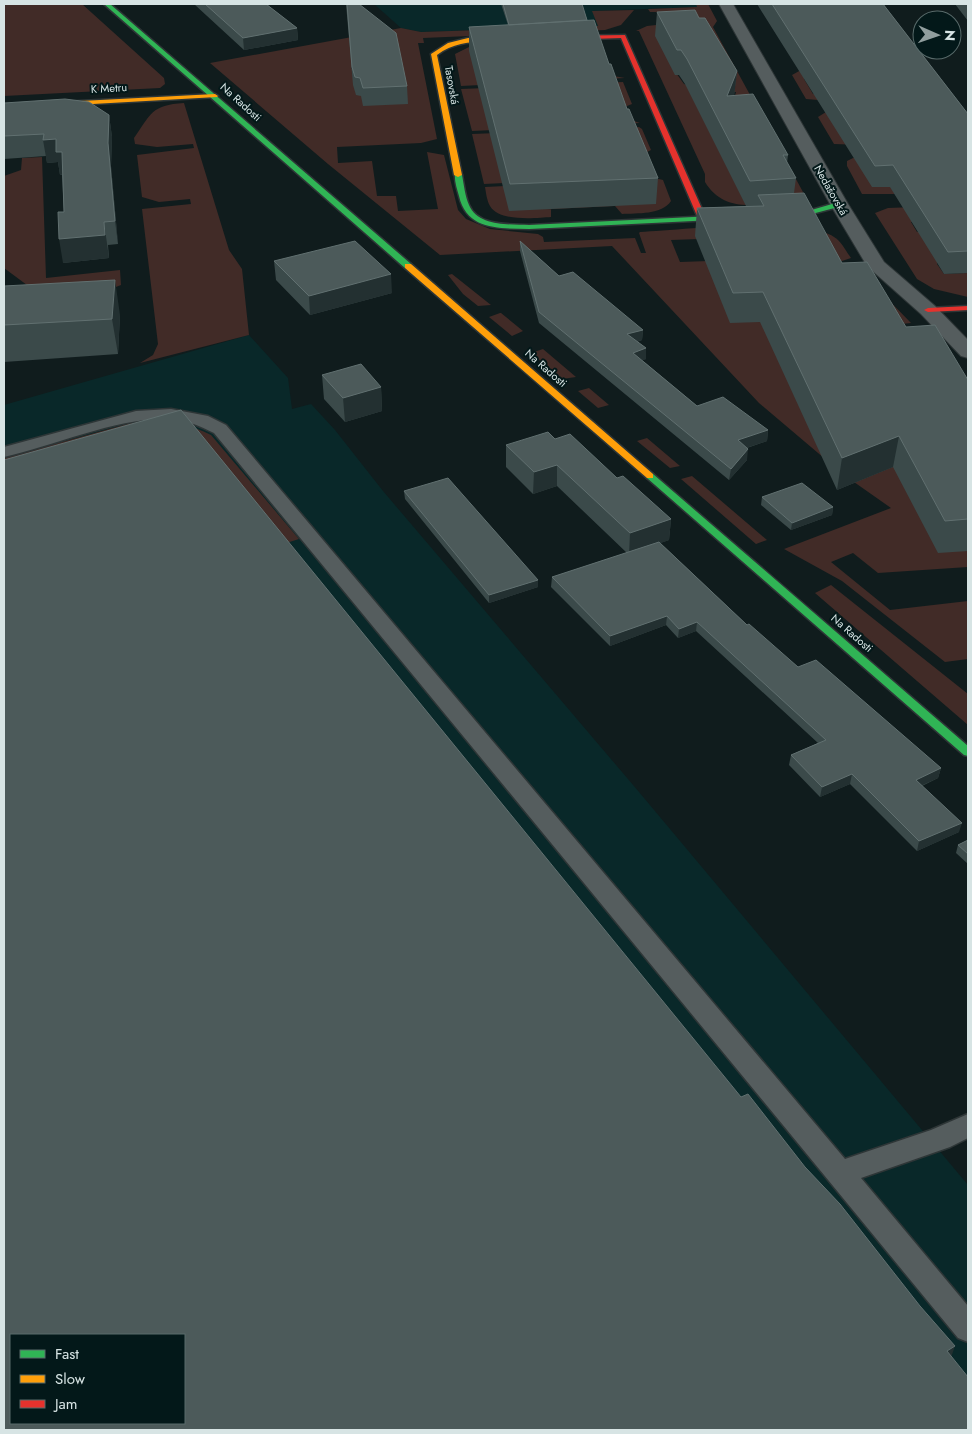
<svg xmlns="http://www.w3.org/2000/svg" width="972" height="1434" viewBox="0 0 972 1434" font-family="Jost,sans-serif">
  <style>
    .built { fill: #092829; fill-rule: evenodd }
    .green { fill: #412b27; fill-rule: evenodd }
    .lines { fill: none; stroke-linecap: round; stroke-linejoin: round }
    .lane-casing { stroke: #2e3637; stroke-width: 3 }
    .street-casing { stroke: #2e3637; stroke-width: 2 }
    .fast-casing { stroke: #2e3637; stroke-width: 3 }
    .slow-casing { stroke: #2e3637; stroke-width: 3 }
    .jam-casing { stroke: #2e3637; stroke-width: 3 }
    .lane { fill: #555d5e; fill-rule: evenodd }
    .street { fill: #555d5e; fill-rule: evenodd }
    .fast { fill: #30b455; fill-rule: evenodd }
    .slow { fill: #ff9f0a; fill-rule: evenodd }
    .jam { fill: #e5322d; fill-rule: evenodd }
    .wall { fill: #3b4a4a }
    .shaded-wall { fill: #233031 }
    .building { fill: #4c5a5a; stroke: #617070; fill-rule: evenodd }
    .labels { text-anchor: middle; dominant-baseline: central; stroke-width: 4; stroke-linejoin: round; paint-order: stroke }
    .far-street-label { font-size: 11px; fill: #d7e4e4; stroke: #031819 }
  </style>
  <rect width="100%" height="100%" fill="#101c1d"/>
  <path class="built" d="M374,4h322l2,3 -105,4 6,15 -178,6 -20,-4z
    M249,335l39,43 4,31 19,-5 24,26 48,61 256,301 329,393v245h-964v-1025zM11,1335h173v88h-173z"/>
  <path class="green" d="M4,4h78l82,74 1,6 -5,4 -156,8z
    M696,4h12l9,17 -4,6 90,165 -3,4c-32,8 -74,21 -95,-14v-8l-66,-143h-3l11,-5 18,-2 2,-12h-17l-2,-3 49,-2zM671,66l59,26h6l-1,4 -51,-12z
    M634,10l-13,15 -16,5 -182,8 1,5h-6l19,96 -16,4 -84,4 1,16 34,-2 5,35h19l2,15 40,-2 -11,-57 17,3 14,55 8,9 24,10 48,5 5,3 1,5 91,-4 6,15h5l-7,-20 1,-1c42,-2 163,-16 194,5 7,4 12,14 17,21l-12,4 -140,-23 -28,1 9,22 29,-1 166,25 36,37 -29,3 -120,-4 134,145 72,84v16l-90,6 -25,-20 -22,9 59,48 78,-9v58l-23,3 -103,-81 -58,-32 107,-41 -47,-33 -85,-72 -147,-157 -172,9 -112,-91 -118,-101 191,-35 20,4 177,-6 -6,-15zM351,67l57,37 -43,-7z
    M485,45l2,3h-17v3l155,27 -164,8 -6,-32 14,-7z
    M801,70l26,8 -23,1 9,15 26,-1 -21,7 -12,-1 -14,-24z
    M623,82l9,22 -10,4 9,12 9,3 -168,8 -11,-42z
    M184,103l45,147 13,19 7,66 -109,28 13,-8 5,-11 -16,-135 49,-5 -1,-5 -31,3 -17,-5 -5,-42 57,-7 -1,-4 -36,3 -22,-3 -1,-6c17,-24 17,-33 50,-35z
    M826,112l38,33 -30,-1 -16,-27z
    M639,127l3,2 9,21 -10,5 15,21 -172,8 -12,-50z
    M950,153l-50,33 -5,8h-33l-15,-28v-5l6,-3z
    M42,157l4,121 74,-8 1,15 -18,7 -72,-4 -27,-20v-92l17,-6 1,-12z
    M659,179l4,1 8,21c-9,14 -34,12 -49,13l-7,-8 -105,5 41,-2v8c-15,1 -52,5 -61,-11 -3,-5 -4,-13 -5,-19z
    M968,205l-57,17 6,10 28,-2 -8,34 7,10 24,-1v24l-34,-8 -17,-10 -42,-66 13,-5z
    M452,274l39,31 -13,1 -15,-12 -15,-19z
    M500,313h1l22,18 -11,5 -23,-19z
    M543,349l33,28 -14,2 -31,-26z
    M589,388l20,17 -11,3 -20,-17z
    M138,421c27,-1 49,2 73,14l88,104 -22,7 -273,-66v-22z
    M647,438l33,28 -10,2 -33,-27z
    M692,476l75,64 -11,4 -75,-65z
    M831,585l137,109v31l-153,-132z"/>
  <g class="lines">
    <g class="lane-casing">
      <path id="lane" d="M171,409l37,7 18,9 619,734 86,-29 37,-16v24l-18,9 -89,31 107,128v36l-10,-4 -744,-905c-14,-7 -28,-13 -43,-14 -50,-3 -117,27 -167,38v-10l132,-36z"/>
    </g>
    <g class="street-casing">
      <path id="street" d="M719,4h14l115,200 36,58 51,44 33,34v18l-7,-2 -40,-42 -54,-48 -37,-62z"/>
    </g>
    <g class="fast-casing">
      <path id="fast" d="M104,4h6l301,260v4h-6z
        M455,173l7,2c2,10 3,21 7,30 9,22 41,19 60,20l205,-10 4,2 -4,2 -205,10c-29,-1 -62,2 -70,-33 -2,-7 -5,-16 -4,-23z
        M839,202l4,2 -1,2 -34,9 -31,1 -4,-2 4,-2 31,-1z
        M650,473l3,1 315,272v10l-4,-1 -317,-277v-4z"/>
    </g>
    <g class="slow-casing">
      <path id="slow" d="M468,38h38l3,2 -3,2c-24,0 -48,-3 -69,13l25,120 -4,2 -4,-2 -23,-121 17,-11z
        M215,94l3,2 -1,1 -213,12v-4z
        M405,264h6l242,210v4h-6l-242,-210z"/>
    </g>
    <g class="jam-casing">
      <path id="jam" d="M625,35l81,183 -1,2 -7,-2 -77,-180 -60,2 -3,-2 3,-2z
        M968,306v4l-40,2 -4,-2 4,-2z"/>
    </g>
    <use href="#lane" class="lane"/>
    <use href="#street" class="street"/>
    <use href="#fast" class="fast"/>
    <use href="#slow" class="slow"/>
    <use href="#jam" class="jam"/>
  </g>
  <path class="wall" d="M194,4h72l31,24 1,12 -54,10z
    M346,4l61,82 1,18 -45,2 -2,-10 -5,-1 -3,-10z
    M501,4h81l5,16 22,44 18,45 31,69 -2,26 -147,7 -40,-160v-24l39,-2z
    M757,4h126l85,110v159l-24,1 -54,-87h-18z
    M955,4h13v17z
    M657,12l42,6 38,53 -3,24 54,60 -1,8 9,15 -2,15 48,70 64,64 62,53v171l-30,2 -45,-86 -56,23 -77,-168 -30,1 -35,-87 2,-28 49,-2 -61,-122 -6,-9h-4l-20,-39z
    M4,103l105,12 3,22 -1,29 7,78 -10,1 1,13 -46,5 1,-51 -2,-37h-2l-2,-13 -11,1 -1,-7 -42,3z
    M520,241l39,35 84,54 -1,10 -5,2 9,6v11l-4,1 55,46 71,24 -1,11 -20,7v12l-18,20 -190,-157 -19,-72z
    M274,261l118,32 -82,22 -34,-35z
    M4,286l116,29 -2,39 -114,8z
    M322,375l59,12 1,24 -37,11 -21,-23z
    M555,439l62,39 54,41 -2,21 -9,3 87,82 51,42 143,101 -3,10 -16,8 37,46 -42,19 -67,-67 -30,13 -31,-32 2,-10 27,-12 -122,-112 -18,7 -12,-13 -56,21 -59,-59 1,-10 75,-24 -70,-67 -24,8 -27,-27v-22z
    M404,491l134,96 -49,16 -84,-104z
    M762,497l71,10 -1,8 -41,15 -30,-25z
    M968,840v24l-12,-11 2,-8z"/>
  <path class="shaded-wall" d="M297,28l1,12 -54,10 -1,-12z
    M737,71l-3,26 -7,-1z
    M109,115l3,22 -1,29 7,78 -3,-23 -7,-78z
    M56,139l6,13 3,22 -5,1 -2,-13 -11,1 -4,-23z
    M104,222l5,36 -46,5 -4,-24z
    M391,274l1,19 -82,22 -1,-19z
    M115,280l5,35 -2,39 -6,-35z
    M643,330l-1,10 -16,5 1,-11z
    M646,348v11l-14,5 1,-11z
    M381,387l1,24 -37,11 -2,-24z
    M768,430l-1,11 -30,10 1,-11z
    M899,436l-6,31 -56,23 5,-32z
    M748,449l-1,11 -18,20 2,-11z
    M557,465v21l-24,8 1,-22z
    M833,507l-1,8 -41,15 1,-7z
    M671,519l-2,21 -40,15 1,-22z
    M538,580v7l-49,16v-8z
    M667,616l-1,9 -56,21v-10z
    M697,622l-1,9 -18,7 1,-9z
    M941,768l-3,10 -24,11 2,-9z
    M852,774l-2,10 -30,13 2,-10z
    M962,823l-3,9 -42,19 2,-10z
    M955,1346l-7,20 -1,-15z"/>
  <path class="building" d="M205,4h61l31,24 -54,10z
    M347,4h12l37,29 11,53 -44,2 -3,-10 -5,-1 -3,-10z
    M503,4h79l5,16 -78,5z
    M772,4h111l85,110v137l-20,1 -55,-87 -18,1z
    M695,10l4,8h6l32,53 -10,25 26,-2 35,61h-5l13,23 -46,3 -63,-122 -6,-9h-4l-20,-38z
    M594,20l15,44h2l16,45h2l29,69 -148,6 -41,-157z
    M65,99l24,3 20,13 -1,28 7,78 -11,1 1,13 -46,4 -1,-27h6l-2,-60h-6v-13l-13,1 1,-6 -40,2v-33z
    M804,193l38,70 25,-1 39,65 29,-2 33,55v139l-23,2 -46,-85 -57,22 -79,-166 -30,1 -36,-85 67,-2 -6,-11z
    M355,241l36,33 -82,22 -35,-35z
    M520,241l39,35 14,-4 70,58 -16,4 19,14 -13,5 64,53 26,-9 45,33 -30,10 10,9 -17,20 -192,-157z
    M115,280l-3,39 -108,6v-39z
    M361,364l20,23 -38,11 -21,-23z
    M181,410l560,687 7,-3 57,73 35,37 80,102 35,40 -8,5 21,26v53h-964v-970zM11,1335h173v88h-173z
    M548,432l7,7 15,-5 47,44 6,-2 48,43 -41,14 -73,-68 -23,7 -28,-27z
    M448,478l90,102 -49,15 -85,-104z
    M802,483l31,24 -41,16 -30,-26z
    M659,542l88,83 2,-1 49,43 18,-7 125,108 -25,12 46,43 -43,18 -67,-67 -30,13 -31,-32 35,-15 -129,-118 -18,7 -12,-13 -57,20 -58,-59z
    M968,840v14l-10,-9z"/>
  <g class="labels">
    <g class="far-street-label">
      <text transform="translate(452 85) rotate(80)">Tasovská</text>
      <text transform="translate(109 88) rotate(-3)">K Metru</text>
      <text transform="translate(241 102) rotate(42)">Na Radosti</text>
      <text transform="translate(831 190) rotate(60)">Nedašovská</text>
      <text transform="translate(546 368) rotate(41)">Na Radosti</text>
      <text transform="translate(852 633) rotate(41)">Na Radosti</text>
    </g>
  </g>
  <rect width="972" height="1434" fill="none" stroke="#d7e4e4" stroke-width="10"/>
  <rect x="10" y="1334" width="175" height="90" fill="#031819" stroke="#586a6a"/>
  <rect x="20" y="1350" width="25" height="8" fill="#30b455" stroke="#586a6a"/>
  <text x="55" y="1359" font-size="15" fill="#d7e4e4">Fast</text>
  <rect x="20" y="1375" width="25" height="8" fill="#ff9f0a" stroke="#586a6a"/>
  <text x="55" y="1384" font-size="15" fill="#d7e4e4">Slow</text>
  <rect x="20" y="1400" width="25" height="8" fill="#e5322d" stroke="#586a6a"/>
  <text x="55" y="1409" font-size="15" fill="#d7e4e4">Jam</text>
  <g transform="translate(937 35) rotate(92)"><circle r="24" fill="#031819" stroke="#586a6a"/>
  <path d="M0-4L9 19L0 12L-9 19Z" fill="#919e9e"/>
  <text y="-8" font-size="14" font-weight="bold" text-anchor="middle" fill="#d7e4e4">N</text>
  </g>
</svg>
